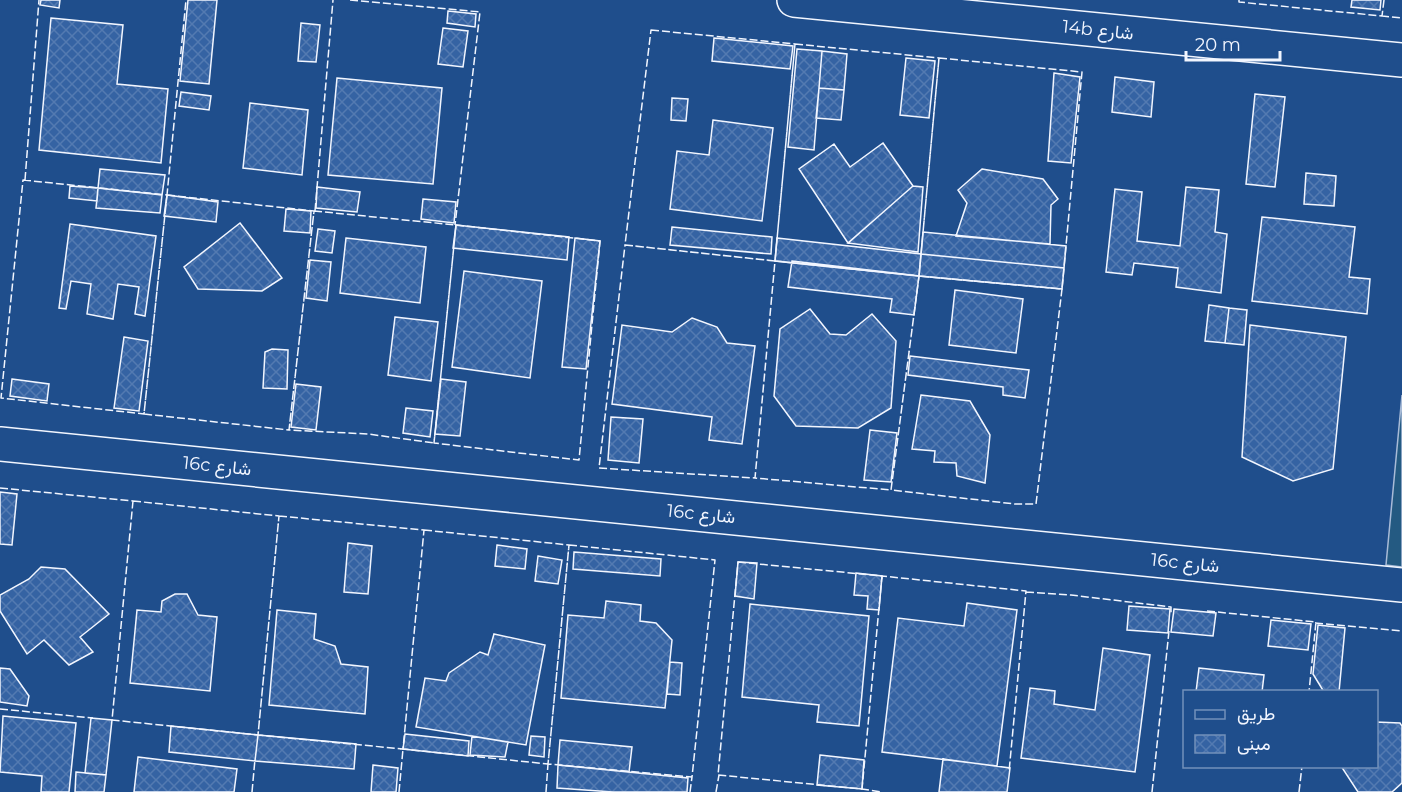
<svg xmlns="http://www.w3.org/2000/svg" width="1402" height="792" viewBox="0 0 1402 792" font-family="Montserrat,Vazirmatn,sans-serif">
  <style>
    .green { fill: #245a82; stroke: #a8bbd7; stroke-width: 1.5 }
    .building { fill: url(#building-cross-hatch); stroke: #f2f6ff; stroke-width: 1.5 }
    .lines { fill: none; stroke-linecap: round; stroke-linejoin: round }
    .minor-casing { stroke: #f2f6ff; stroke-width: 36 }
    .minor { stroke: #1f4e8c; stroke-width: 33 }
    .fence { stroke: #f2f6ff; stroke-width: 1.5; stroke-dasharray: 8 3; stroke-linecap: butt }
    .labels { text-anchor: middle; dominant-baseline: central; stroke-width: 4.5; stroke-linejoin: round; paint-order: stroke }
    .street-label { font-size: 18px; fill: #f2f6ff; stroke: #1f4e8c }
  </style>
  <defs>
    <pattern id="building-cross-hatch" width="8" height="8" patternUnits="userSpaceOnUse" patternTransform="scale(1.5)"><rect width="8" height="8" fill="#3563a3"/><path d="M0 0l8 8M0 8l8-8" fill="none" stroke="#537ab1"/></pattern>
  </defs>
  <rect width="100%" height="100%" fill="#1f4e8c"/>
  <path class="green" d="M1402,395v172l-16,-2z"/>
  <path class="building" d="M41,0h19l-1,8 -19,-3z
    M188,0h29l-8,84 -29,-3z
    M1352,0h29l-1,10 -29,-3z
    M448,11l28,3 -1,13 -28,-4z
    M51,18l72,7 -6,59 51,5 -7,74 -122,-13z
    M301,23l19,2 -4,37 -18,-1z
    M443,28l25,3 -5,36 -25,-3z
    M714,38l79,8 -3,23 -78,-8z
    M797,49l25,2 -8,99 -26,-3z
    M822,51l25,3 -3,36 -25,-2z
    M906,58l29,3 -6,57 -29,-3z
    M1054,73l26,4 -9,86 -23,-2z
    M1115,77l39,5 -3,35 -39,-5z
    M337,78l105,10 -9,96 -105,-9z
    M819,88l25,2 -3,30 -25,-2z
    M181,92l30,4 -2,14 -30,-4z
    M1255,94l30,3 -10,90 -29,-3z
    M672,98l16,1 -2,22 -15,-1z
    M250,103l58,7 -6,65 -59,-7z
    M713,120l60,8 -11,93 -92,-12 7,-58 32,4z
    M883,143l30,43 -65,57 -49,-74 35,-25 16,23z
    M100,169l65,6 -3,20 -64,-7z
    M982,169l61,10 15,20 -7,6 -1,39 -94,-8 11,-33 -9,-13z
    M1306,173l30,3 -2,30 -30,-2z
    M70,186l28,2 -1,13 -28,-3z
    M913,186l10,1 -5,65 -70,-9z
    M317,187l43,5 -3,20 -41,-4z
    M1186,187l33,3 -4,42 12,2 -6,59 -45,-6 2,-19 -44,-5 -2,12 -26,-3 9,-83 27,3 -5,49 43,5z
    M98,188l64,7 -2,18 -64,-5z
    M167,195l51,7 -2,20 -52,-6z
    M423,199l33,3 -2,21 -33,-4z
    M286,209l25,2 -1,22 -26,-2z
    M1262,217l93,10 -6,50 21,2 -3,35 -115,-13z
    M240,223l42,55 -20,13 -64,-2 -14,-22z
    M70,224l86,12 -11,80 -10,-2 4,-27 -21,-3 -5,35 -26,-5 4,-30 -20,-3 -5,28 -7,-1z
    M456,225l113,12 -2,23 -114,-12z
    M672,227l100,10 -1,17 -101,-9z
    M318,229l17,2 -3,22 -17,-2z
    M923,232l143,14 -2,22 -143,-14z
    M346,238l80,9 -6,56 -80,-10z
    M575,238l25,3 -14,128 -24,-2z
    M777,238l144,16 -2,22 -144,-15z
    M921,254l143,14 -2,21 -143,-13z
    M310,260l21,2 -4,39 -21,-3z
    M792,261l127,15 -5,39 -24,-3 2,-13 -104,-12z
    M464,271l78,10 -12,97 -78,-11z
    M955,290l68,9 -7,54 -67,-8z
    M1209,305l20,3 -4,35 -20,-2z
    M1229,308l18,2 -3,35 -19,-2z
    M810,309l20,25 16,1 26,-21 24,27 -5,67 -33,20 -62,-2 -22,-30 6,-67z
    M395,317l43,5 -7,59 -43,-6z
    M692,318l25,9 10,16 28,3 -13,98 -33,-4 3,-23 -100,-13 10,-79 50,7z
    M1250,325l96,12 -13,132 -40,12 -51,-24z
    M124,337l24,4 -9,70 -25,-3z
    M272,349l16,1 -1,39 -24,-1 2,-36z
    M910,356l119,14 -4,28 -22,-3v-8l-95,-12z
    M12,379l37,5 -2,17 -37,-5z
    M441,379l25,3 -6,54 -25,-2z
    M296,384l25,3 -5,43 -25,-3z
    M921,395l49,6 20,34 -5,48 -28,-7 -1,-13 -22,-1 1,-11 -23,-2z
    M406,408l27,3 -3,26 -27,-4z
    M611,417l32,2 -4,44 -31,-3z
    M870,430l27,3 -6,49 -27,-2z
    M0,492l17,2 -5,51 -12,-1z
    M348,543l24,3 -4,48 -24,-2z
    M497,545l30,4 -2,20 -30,-3z
    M574,552l87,7 -1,17 -87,-7z
    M538,556l24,4 -4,24 -23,-3z
    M738,562l19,1 -3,36 -19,-3z
    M41,567l24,2 44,45 -29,23 13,15 -24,13 -25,-25 -17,14 -27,-43v-16l29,-16z
    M856,573l26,3 -3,34 -12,-1 1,-13 -14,-1z
    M175,594h12l11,21 19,2 -7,74 -80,-8 7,-73 24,2 1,-11z
    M606,601l35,4 -1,16 16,2 16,17 -7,68 -104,-10 7,-83 36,3z
    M967,603l50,7 -20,156 -115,-14 16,-134 66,8z
    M750,604l119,12 -10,110 -42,-4 2,-17 -77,-8z
    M1129,606l41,3 -2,24 -41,-3z
    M1174,609l42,4 -3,23 -42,-4z
    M277,610l39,4 -2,25 21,7 6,18 27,3 -3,47 -96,-9z
    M1271,620l40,4 -3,26 -40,-4z
    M1318,625l27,3 -6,64h-15l-11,-18z
    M494,634l51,11 -19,100 -110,-18 9,-49 21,3 3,-8 31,-21 8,3z
    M1103,648l47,7 -15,117 -114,-14 9,-70 25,3 -1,13 41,6z
    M670,662l12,1 -2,32 -13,-1z
    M0,668l10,1 19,27 -2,10 -27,-4z
    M1199,668l65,7 -2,17h-66z
    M3,716l73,7 -7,69h-28l1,-16 -42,-4z
    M91,718l21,2 -6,55 -21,-2z
    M1376,722l24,1 2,3v57l-10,9h-34l-17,-26h35z
    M171,726l87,9 -3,26 -86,-9z
    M405,734l64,7 -1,15 -65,-7z
    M258,735l98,9 -2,25 -99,-8z
    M472,736l36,6 -3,15 -35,-2z
    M531,736l14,1 -1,20 -15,-2z
    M560,740l72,7 -3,25 -71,-7z
    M820,755l44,5 -2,29 -45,-4z
    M138,757l99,12 -3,23h-100z
    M943,759l67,9 -3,24h-68z
    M373,765l25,3 -2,24h-25z
    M558,765l130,13 -1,14h-74l-56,-4z
    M76,772l30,3 -2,17h-29z"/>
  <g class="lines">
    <g class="minor-casing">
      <path id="minor" d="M794,0l608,60
        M0,444l1402,141"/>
    </g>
    <use href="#minor" class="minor"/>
    <path class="fence" d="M350,0l130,12 -25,213
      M1239,0v2l143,14 2,-16
      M1382,15v1l20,2
      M651,30l144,14 -20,217 -150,-16z
      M795,44l144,14 -20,218 -144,-15z
      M939,58l143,14 -20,217 -143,-13z
      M23,180l144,15 -23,219 -143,-16z
      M25,180l14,-180
      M167,195l147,16 -25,219 -145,-16z
      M168,196l-1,-1 19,-195
      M314,211l142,14 -22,218 -66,-9 -79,-4z
      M315,211l18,-211
      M456,225l144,16 -21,219 -145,-17z
      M625,245l150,16 -20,217 -156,-10z
      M775,261l144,15 -28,214 -136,-12z
      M919,276l143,13 -26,215h-21l-124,-14z
      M0,488l133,13
      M133,501l146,15 -21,219 -146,-15z
      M279,516l145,14 -21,219 -145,-14z
      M424,530l145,15 -21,219 -145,-15z
      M569,545l146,15 -23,217 -144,-13z
      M738,562l144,14 -20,213 -144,-14z
      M882,579v-3l144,15 -17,181
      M1026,592l45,3 100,12v6
      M1207,611l109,11 -7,70
      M1315,623l87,8
      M0,709l93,9
      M862,788v1l19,3
      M252,792l3,-33
      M399,792l4,-43h-3
      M546,792l2,-28h-2
      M690,792l2,-15h-2
      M716,792l3,-17
      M1152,792l17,-161
      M1299,792l3,-26"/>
  </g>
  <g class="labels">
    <g class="street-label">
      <text transform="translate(1098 30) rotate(6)">14b شارع</text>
      <text transform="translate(217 466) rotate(6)">16c شارع</text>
      <text transform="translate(701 514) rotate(6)">16c شارع</text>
      <text transform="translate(1185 563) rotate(6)">16c شارع</text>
    </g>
  </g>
  <rect x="1183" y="690" width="195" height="78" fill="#1f4e8c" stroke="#7391ba" stroke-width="1.5"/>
  <rect x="1195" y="710" width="30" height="9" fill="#1f4e8c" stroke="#7391ba" stroke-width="1.5"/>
  <text x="1237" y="720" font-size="18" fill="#f2f6ff">طريق</text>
  <rect x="1195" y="735" width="30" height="18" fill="url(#building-cross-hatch)" stroke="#7391ba" stroke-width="1.5"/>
  <text x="1237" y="750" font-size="18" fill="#f2f6ff">مبنى</text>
  <path d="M1186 51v9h94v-9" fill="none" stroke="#f2f6ff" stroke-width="3"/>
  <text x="1195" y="51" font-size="18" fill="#f2f6ff" stroke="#1f4e8c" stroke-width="4.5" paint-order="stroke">20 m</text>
</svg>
